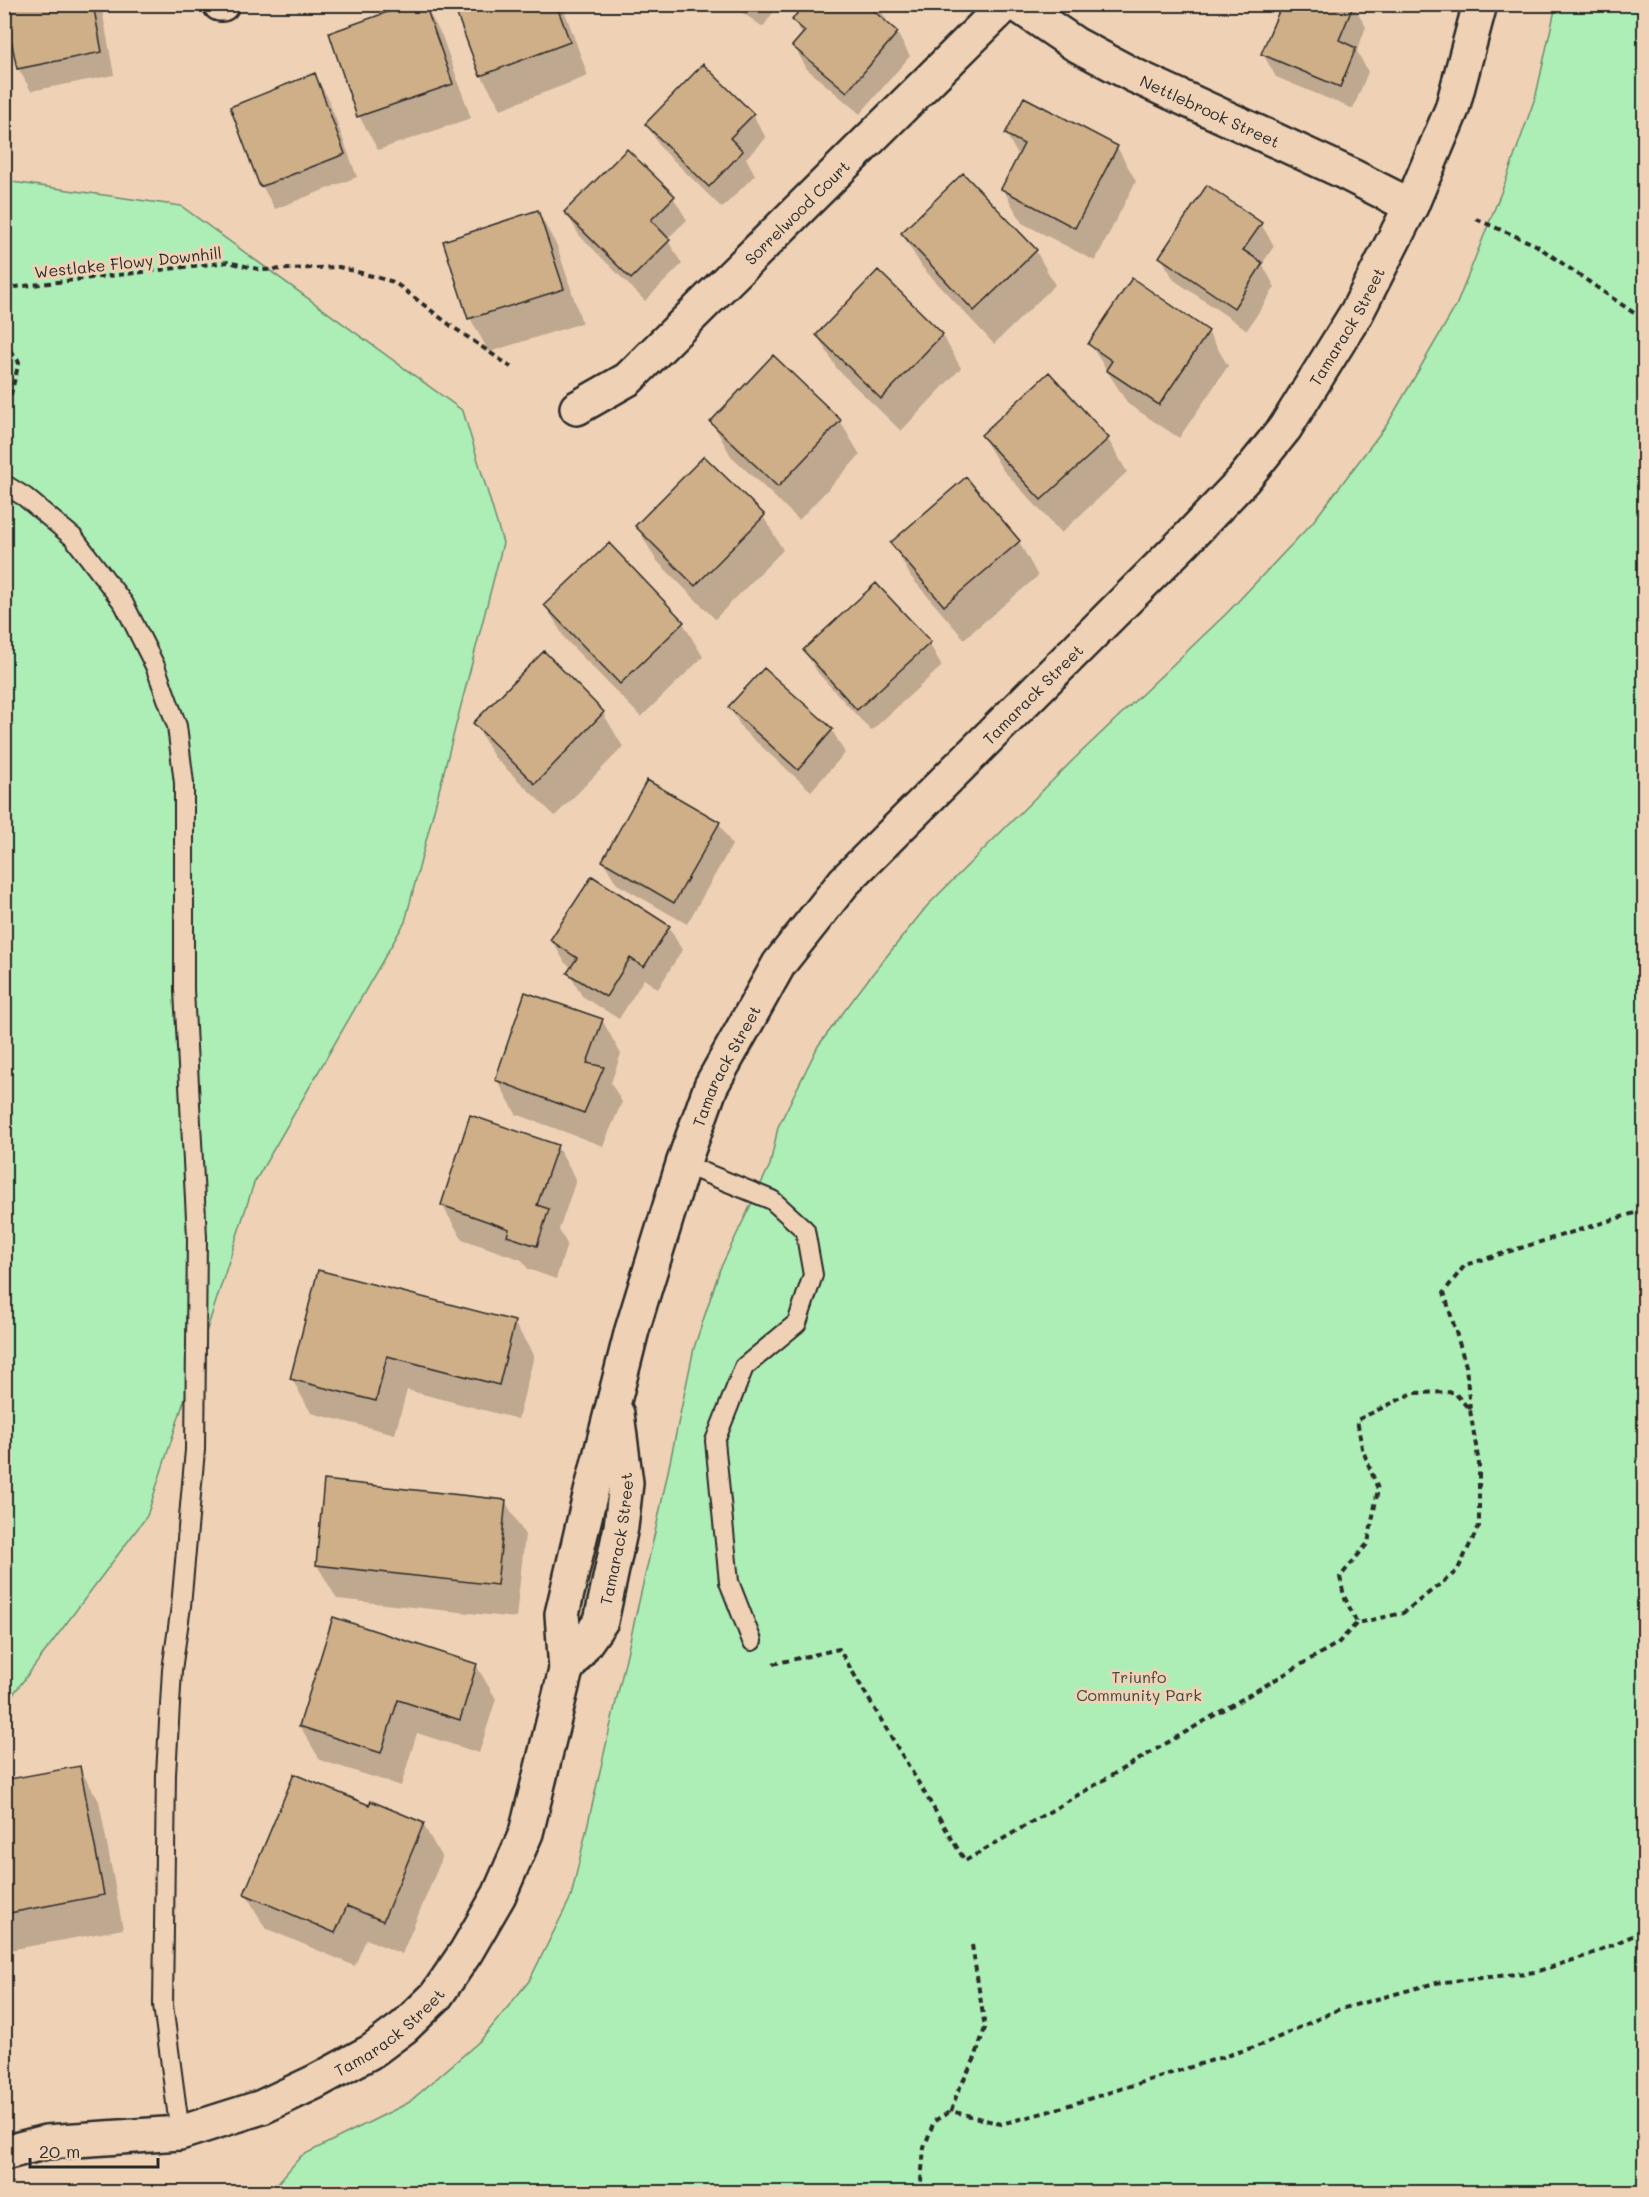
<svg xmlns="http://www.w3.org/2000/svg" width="1649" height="2197" viewBox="0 0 1649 2197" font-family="Mali,sans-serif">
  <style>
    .green { fill: #adeeb7; stroke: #6c8c71; stroke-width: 1.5 }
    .shadow { fill: #0003 }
    .building { fill: #ceaf88; stroke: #2b2b2b; stroke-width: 1.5 }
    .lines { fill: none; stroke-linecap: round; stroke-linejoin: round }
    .lane-casing { stroke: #2b2b2b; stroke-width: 22 }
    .street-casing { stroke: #2b2b2b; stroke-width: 38 }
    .path { stroke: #2b2b2b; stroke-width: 4; stroke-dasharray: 6 4.5; stroke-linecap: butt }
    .lane { stroke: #efd2b5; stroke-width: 18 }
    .street { stroke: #efd2b5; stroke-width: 33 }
    .labels { text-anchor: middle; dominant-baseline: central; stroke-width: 6; stroke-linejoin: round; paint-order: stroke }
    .street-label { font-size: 16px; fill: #2b2b2b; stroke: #efd2b5 }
    .park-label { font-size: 16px; fill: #3e4840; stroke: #efd2b5 }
  </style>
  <rect width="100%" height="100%" fill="#efd2b5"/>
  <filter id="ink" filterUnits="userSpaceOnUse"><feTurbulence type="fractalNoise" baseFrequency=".0167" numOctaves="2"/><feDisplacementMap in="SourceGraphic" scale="12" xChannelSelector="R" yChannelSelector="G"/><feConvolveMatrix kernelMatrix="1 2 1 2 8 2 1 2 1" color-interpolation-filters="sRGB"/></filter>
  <g filter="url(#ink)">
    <path class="green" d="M1556,5h88v2187h-1374l31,-36 107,-53 73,-63 48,-59 42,-84 87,-378 36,-171 26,-79 50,-104 8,-38 40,-81 52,-69 57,-71 147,-147 153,-146 85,-90 76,-100 68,-117 50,-126 30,-85z
      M5,181l176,25 282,205 40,132 -98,379 -151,261 -107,333 -142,189z"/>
    <path class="shadow" d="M6,4h95l13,71 -83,16 -13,-23z
      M424,4l18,32 29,82 -93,32 -19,-34z
      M455,4h107l26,72 -87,33 -20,-34z
      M730,4h49l-16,23z
      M806,4h71l10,17 -2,2 12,10 13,23 -50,58 -53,-45 -13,-23 9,-10 -10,-16z
      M1353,4l13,23 -9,24 11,21 -15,37 -77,-32 -13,-23z
      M315,75l13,23 29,79 -82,32 -13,-23z
      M753,115l13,23 -20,20 9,17 -33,33 -62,-61 -13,-23z
      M1006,134l111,13 19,34 -41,80 -73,-38 -19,-34 16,-32z
      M963,175l73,76 19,34 -61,59 -72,-77 -20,-33z
      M673,197l14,23 -20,19 15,25 -37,37 -66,-66 -13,-23z
      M538,212l19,34 25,77 -93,29 -19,-34 -25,-76z
      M1261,224l13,22 -12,18 13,23 -28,43 -73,-50 -13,-23z
      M1208,332l20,34 -49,72 -51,-34 -38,-60z
      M942,334l19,34 -60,63 -64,-62 -20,-34z
      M773,357l67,64 20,34 -61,65 -68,-64 -19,-34z
      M982,435l126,4 19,33 -66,61 -59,-64z
      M763,516l20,34 -68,69 -59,-59 -19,-33z
      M1019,542l19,34 -74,63 -53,-62 -19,-34z
      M609,545l74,78 20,34 -62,60 -76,-78 -19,-33z
      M929,643l13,23 -71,65 -53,-58 -13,-22z
      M544,654l59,59 20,34 -68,69 -61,-59 -19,-34z
      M764,670l68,60 13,23 -34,38 -68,-61 -13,-22z
      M719,823l13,22 -45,79 -70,-40 -14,-23z
      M669,927l13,23 -24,39 -14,-10 -25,40 -37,-23 -13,-23 4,-5 -8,-5 -13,-23z
      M602,1020l19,34 -10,29 11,19 -19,44 -87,-32 -19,-34z
      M557,1146l19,34 -17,50 8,14 -11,35 -28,-10 -6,-9 -60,-21 -20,-34z
      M514,1322l20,34 -16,63 -111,-29 -12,44 -84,-21 -19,-34z
      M505,1501l20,34 -9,83 -179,-19 -20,-34z
      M476,1665l20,34 -17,54 -62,-20 -16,53 -81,-26 -20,-34z
      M79,1767l20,34 24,128 -119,22v-170z
      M369,1807l54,17 19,34 -40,96 -36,-15 -11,27 -90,-38 -19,-34z"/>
    <path class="building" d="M4,4h89l9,48 -85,17z
      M410,4h15l28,80 -96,33 -28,-84z
      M453,4h103l14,38 -90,34z
      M804,4h65l-1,2 30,26 -51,60 -55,-46 13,-15 -13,-11z
      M1282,4h72l-15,36 17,8 -16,39 -79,-33z
      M703,64l51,50 -24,24 13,13 -34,36 -64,-63z
      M315,73l30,81 -85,33 -30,-80z
      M1024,97l94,49 -43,82 -74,-39 23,-45 -19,-10z
      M627,149l48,47 -24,24 19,20 -39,39 -67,-67z
      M963,173l74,77 -63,61 -73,-78z
      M1207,185l55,38 -19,27 20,13 -29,45 -75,-51z
      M538,210l26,79 -96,30 -25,-78z
      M878,270l65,64 -62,65 -65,-64z
      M1132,278l77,53 -50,74 -53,-35 6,-9 -24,-17z
      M773,355l68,65 -63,67 -68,-65z
      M1049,372l60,66 -68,62 -60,-65z
      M704,456l61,59 -70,71 -60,-60z
      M966,477l54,64 -76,65 -54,-63z
      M609,543l75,79 -64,62 -76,-79z
      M876,583l55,59 -74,68 -54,-60z
      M544,651l60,61 -69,72 -62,-61z
      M764,668l69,61 -35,41 -70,-63z
      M647,780l73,42 -46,81 -72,-42z
      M592,876l78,50 -26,41 -14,-9 -24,39 -39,-24 10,-15 -27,-18z
      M525,992l78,27 -16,44 17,4 -20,46 -89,-33z
      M470,1115l88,30 -21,60 12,4 -12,37 -30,-10 2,-7 -68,-24z
      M318,1270l197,51 -16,64 -112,-29 -11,45 -86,-22z
      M324,1480l182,20 -9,85 -181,-20z
      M333,1617l144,47 -17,56 -62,-20 -17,53 -82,-27z
      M80,1766l24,129 -100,19v-134z
      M294,1774l75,31 2,-4 53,22 -41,98 -36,-15 -12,27 -91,-39z"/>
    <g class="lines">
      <g class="lane-casing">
        <path id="lane" d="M4,484l21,13 49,41 50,66 31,62 22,60 7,57v207l13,247 -2,213 -14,156 -9,64 -6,104 -3,231 17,128
          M683,1164l89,36 33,30 8,45 -16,48 -53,44 -29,74 14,141 23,59"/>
      </g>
      <g class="street-casing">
        <g id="street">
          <path d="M220,4h2"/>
          <path id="s1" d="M1016,4l59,40 58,31 209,96 69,35"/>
          <path id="s2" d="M577,408l51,-29 378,-375"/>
          <path id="s3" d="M566,1670l35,-49 20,-94 5,-44 -9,-69"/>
          <path id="s4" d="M4,2153l42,-11 134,-9 82,-26 53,-25 57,-31 32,-24 32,-31 30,-44 33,-57 27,-62 40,-163 -4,-56 25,-106 45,-178 51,-166 28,-78 68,-122 65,-82 342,-342 57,-60 42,-52 72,-116 54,-106 41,-97 28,-105"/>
        </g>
      </g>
      <path class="path" d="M1476,219l60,26 108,75
        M4,291l11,-4 213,-25 34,8 77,-3 55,15 56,43 61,42
        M4,343l15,19 -15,60
        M1470,1409l-4,-43 -22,-74 21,-27 179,-55
        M773,1664l66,-15 126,212 373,-218 19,-20 46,-10 54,-42 22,-45v-62l-9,-54 -16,-18 -41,1 -56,27 5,28 16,41 -10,54 -28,34 4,19 13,27
        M972,1945l13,83 -10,30 -17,33 -7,20 50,13 46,-12 217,-68 73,-34 98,-27 100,-11 51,-16 58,-25
        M920,2192l4,-44 10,-27 17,-10"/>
      <use href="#lane" class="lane"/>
      <use href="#street" class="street"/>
    </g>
  </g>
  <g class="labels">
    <g class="street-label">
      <text stroke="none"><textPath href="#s1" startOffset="222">Nettlebrook Street</textPath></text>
      <text stroke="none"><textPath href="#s2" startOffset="296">Sorrelwood Court</textPath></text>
      <text transform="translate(128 262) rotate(-6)">Westlake Flowy Downhill</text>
      <text stroke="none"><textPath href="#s4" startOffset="2428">Tamarack Street</textPath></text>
      <text stroke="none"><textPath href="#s4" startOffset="1942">Tamarack Street</textPath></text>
      <text stroke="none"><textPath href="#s4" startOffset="1456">Tamarack Street</textPath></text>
      <text stroke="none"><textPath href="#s3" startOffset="144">Tamarack Street</textPath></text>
      <text stroke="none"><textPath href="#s4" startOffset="412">Tamarack Street</textPath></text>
    </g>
    <g class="park-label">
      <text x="1139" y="1676">Triunfo<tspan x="1139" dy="18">Community Park</tspan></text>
    </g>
  </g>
  <rect width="1649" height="2197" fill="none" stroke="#efd2b5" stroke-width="24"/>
  <rect x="12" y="12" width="1625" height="2173" fill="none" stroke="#2b2b2b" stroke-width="2" filter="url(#ink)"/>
  <path d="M30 2158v9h128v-9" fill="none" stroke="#2b2b2b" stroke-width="3"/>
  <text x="39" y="2158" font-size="18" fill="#2b2b2b" stroke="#efd2b5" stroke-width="4.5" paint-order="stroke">20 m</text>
</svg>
